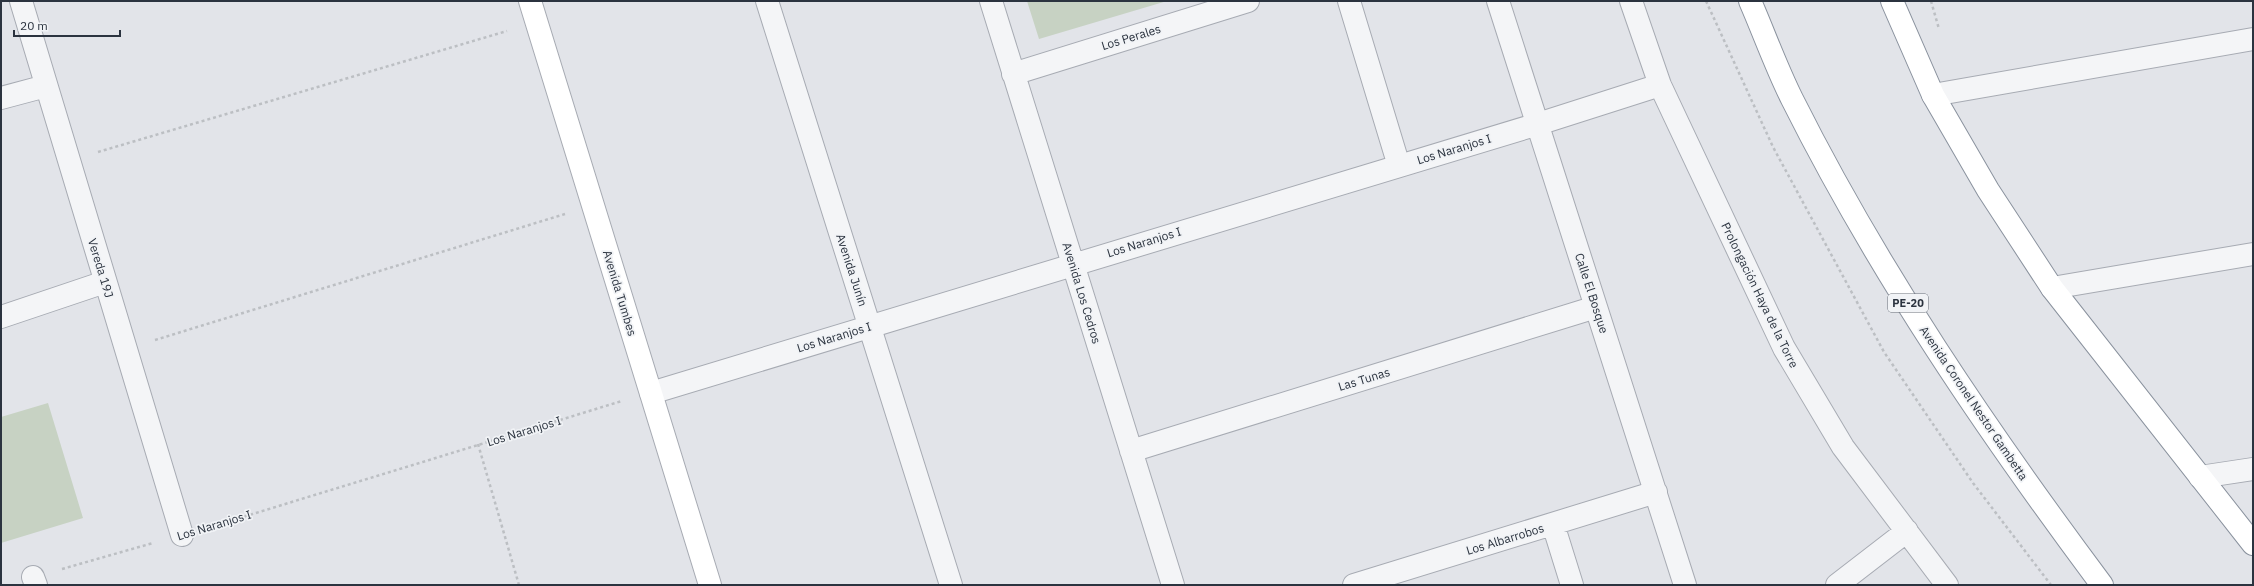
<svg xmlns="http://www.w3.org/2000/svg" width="2254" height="586" viewBox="0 0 2254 586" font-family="'IBM Plex Sans',sans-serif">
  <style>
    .green { fill: #c7d2c3 }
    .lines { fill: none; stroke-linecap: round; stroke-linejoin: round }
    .street-casing { stroke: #a7abb3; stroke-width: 24 }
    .secondary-casing { stroke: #a7abb3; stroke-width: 24 }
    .highway-casing { stroke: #8a929e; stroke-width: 24 }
    .path { stroke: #bcbfc3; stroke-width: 2.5; stroke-dasharray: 3 3; stroke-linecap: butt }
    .street { stroke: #f4f5f7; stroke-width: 22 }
    .secondary { stroke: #fff; stroke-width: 22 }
    .highway { stroke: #fff; stroke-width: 22 }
    .labels { text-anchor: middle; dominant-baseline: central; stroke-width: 3.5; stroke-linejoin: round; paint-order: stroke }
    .shield { fill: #f1f3f6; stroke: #666d76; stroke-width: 1 }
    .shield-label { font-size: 11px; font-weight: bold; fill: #2b333f }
    .street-label { font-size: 12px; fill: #2b333f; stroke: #f1f3f6 }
  </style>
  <rect width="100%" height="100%" fill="#e2e4e9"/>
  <path class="green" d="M1027,1h140l-128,38z
    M48,403l35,115 -82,25v-126z"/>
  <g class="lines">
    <g class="street-casing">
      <path id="street" d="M21,1l161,534
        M767,1l184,584
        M991,1l182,584
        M1349,1l50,165
        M1498,1l187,584
        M1631,1l29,84 124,263 59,99 104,138
        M1013,74l235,-73
        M1933,95l320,-56
        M1,98l45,-12
        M2052,288l201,-34
        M1,317l104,-35
        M651,393l887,-269 122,-39
        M1131,451l465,-144
        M2200,477l53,-8
        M1553,524l19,61
        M33,577l3,8
        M1354,585l302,-93
        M1837,585l70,-54"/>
    </g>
    <g class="secondary-casing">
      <path id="secondary" d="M530,1l180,584"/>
    </g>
    <g class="highway-casing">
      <path id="highway" d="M1750,1c14,32 26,66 42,98 86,172 195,332 310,486
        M1892,1l41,94 55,95 64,98 201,256"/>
    </g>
    <path class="path" d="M1706,1l67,146 111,205 89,131 78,102
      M1931,1l8,28
      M98,152l409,-121
      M155,340l410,-126
      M478,444l41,141
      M210,527l412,-126
      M62,569l91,-26"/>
    <use href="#street" class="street"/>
    <use href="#secondary" class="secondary"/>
    <use href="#highway" class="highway"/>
  </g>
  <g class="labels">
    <rect class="shield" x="1888" y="294" width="40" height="18" rx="3"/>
    <g class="shield-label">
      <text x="1908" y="303">PE-20</text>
    </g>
    <g class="street-label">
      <text transform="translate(1131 37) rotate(-17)">Los Perales</text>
      <text transform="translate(1454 149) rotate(-17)">Los Naranjos I</text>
      <text transform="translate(1144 242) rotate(-17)">Los Naranjos I</text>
      <text transform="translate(101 268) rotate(73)">Vereda 19J</text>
      <text transform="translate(852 270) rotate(72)">Avenida Junín</text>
      <text transform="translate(620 293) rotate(73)">Avenida Tumbes</text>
      <text transform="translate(1082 293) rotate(73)">Avenida Los Cedros</text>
      <text transform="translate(1592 293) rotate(72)">Calle El Bosque</text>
      <text transform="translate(1760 295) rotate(64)">Prolongación Haya de la Torre</text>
      <text transform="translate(834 337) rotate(-17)">Los Naranjos I</text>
      <text transform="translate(1364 379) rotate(-17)">Las Tunas</text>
      <text transform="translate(1974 403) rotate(56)">Avenida Coronel Nestor Gambetta</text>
      <text transform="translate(524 431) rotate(-17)">Los Naranjos I</text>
      <text transform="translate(214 525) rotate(-17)">Los Naranjos I</text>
      <text transform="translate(1505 539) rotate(-17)">Los Albarrobos</text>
    </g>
  </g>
  <rect width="2254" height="586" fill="none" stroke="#2b333f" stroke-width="4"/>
  <path d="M14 30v6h106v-6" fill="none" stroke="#2b333f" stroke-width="2"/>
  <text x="20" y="30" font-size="12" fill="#2b333f" stroke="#f1f3f6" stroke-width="3" paint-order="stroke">20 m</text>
</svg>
